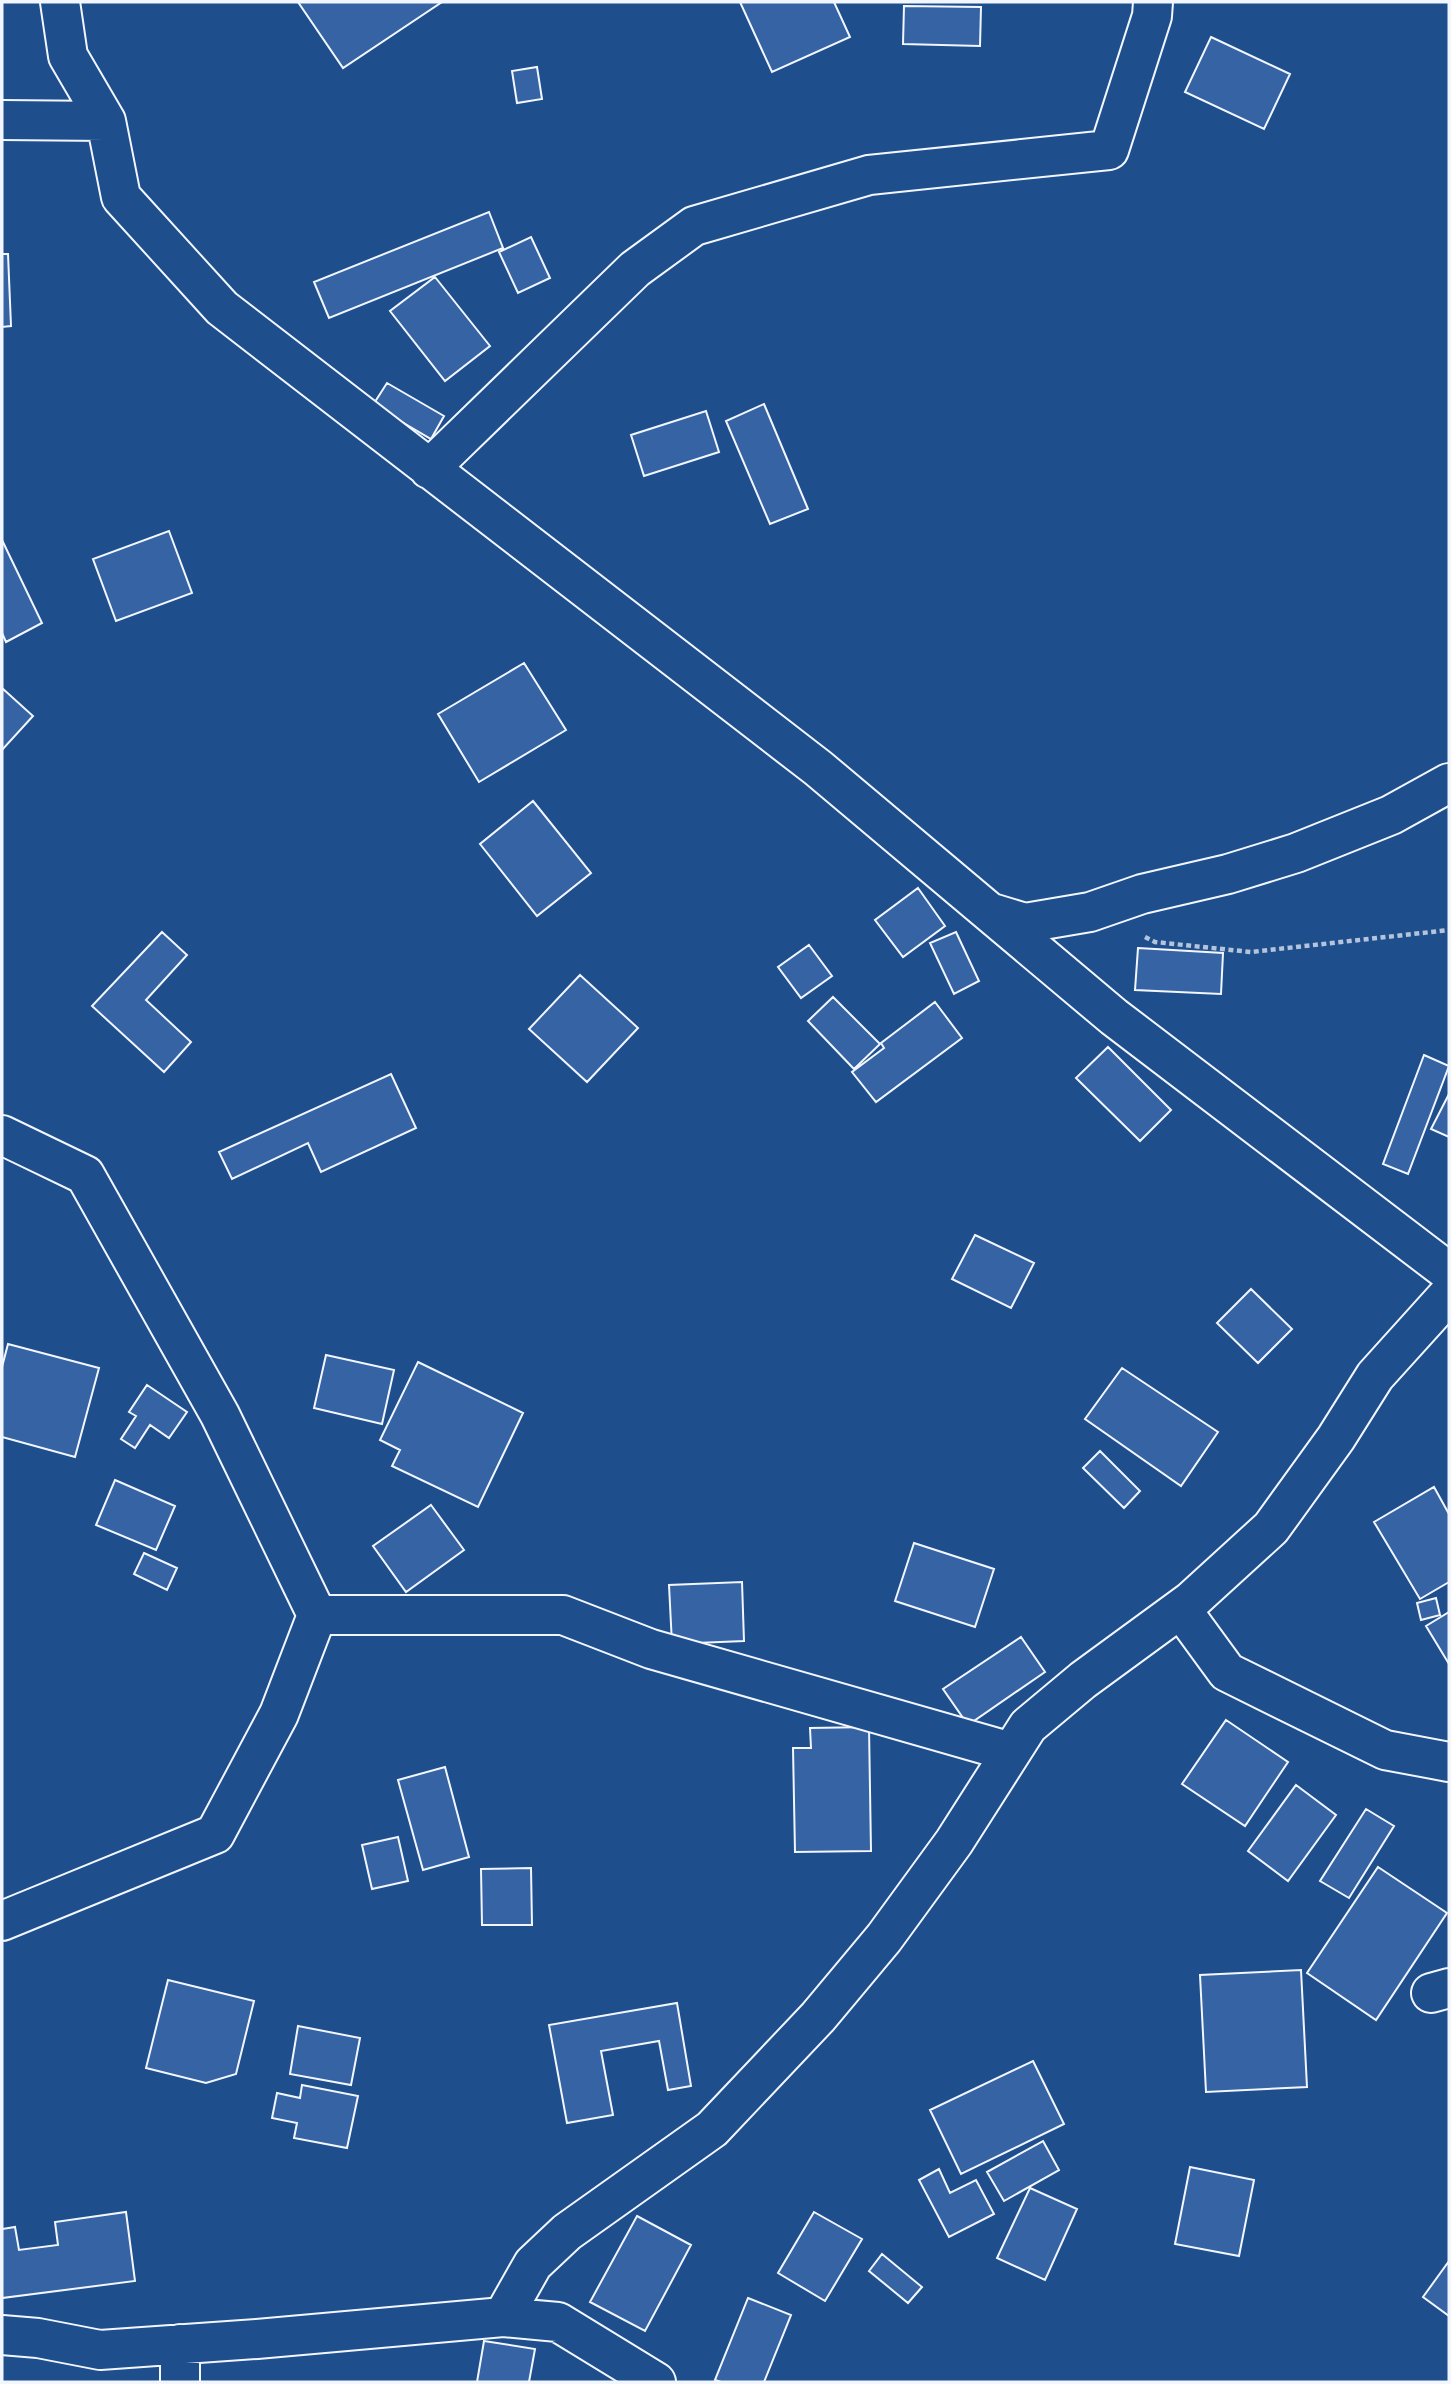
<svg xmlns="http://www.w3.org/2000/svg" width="1451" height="2384" viewBox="0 0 1451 2384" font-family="'Noto Serif',serif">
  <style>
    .building { fill: #3563a3; stroke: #f2f6ff; stroke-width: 2 }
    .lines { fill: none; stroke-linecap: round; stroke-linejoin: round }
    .minor-casing { stroke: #f2f6ff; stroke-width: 42 }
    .path { stroke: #b3c4dc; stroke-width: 4.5; stroke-dasharray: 5 3.5; stroke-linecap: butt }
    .minor { stroke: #1f4e8c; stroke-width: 38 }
  </style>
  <rect width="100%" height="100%" fill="#1f4e8c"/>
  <path class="building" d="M298,2h144l-99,66z
    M740,2h94l16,35 -78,35z
    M904,6l77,1 -1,39 -77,-2z
    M1211,37l79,37 -26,55 -79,-37z
    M537,67l5,32 -25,4 -5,-32z
    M489,212l14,36 -174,70 -15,-36z
    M531,237l19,41 -32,15 -19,-41z
    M2,254h6l3,72 -9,1z
    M435,277l55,69 -45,35 -55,-70z
    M387,383l57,33 -13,23 -58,-34z
    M764,404l44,105 -38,15 -44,-103z
    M706,411l13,41 -75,24 -13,-41z
    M169,531l23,62 -76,28 -23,-62z
    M2,540l40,83 -36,19 -4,-9z
    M524,663l42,67 -87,52 -41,-68z
    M2,688l31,28 -31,34z
    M533,801l58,72 -54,43 -57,-72z
    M918,888l27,38 -42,31 -28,-37z
    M162,932l25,23 -41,45 45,42 -27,30 -72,-66z
    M956,932l23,49 -25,13 -24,-51z
    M809,945l23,31 -31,22 -23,-31z
    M1138,948l85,5 -2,41 -86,-4z
    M580,975l58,53 -51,54 -58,-53z
    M833,997l47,47 -26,25 -46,-48z
    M935,1002l27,36 -86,64 -24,-30 32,-24 -3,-5z
    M1108,1047l63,63 -31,31 -64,-63z
    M1424,1055l25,11 -41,108 -25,-10z
    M391,1074l25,54 -95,44 -13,-29 -76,36 -13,-27z
    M1449,1094v43l-18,-8z
    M975,1235l59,28 -23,45 -59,-29z
    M1251,1289l41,40 -34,34 -41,-40z
    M8,1344l91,24 -24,89 -73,-20v-70z
    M326,1355l68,15 -12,54 -68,-16z
    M418,1362l105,51 -45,94 -86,-41 8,-16 -20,-10z
    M1122,1368l96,64 -37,54 -96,-67z
    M147,1385l40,27 -18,26 -19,-13 -15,23 -14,-9 15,-23 -7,-4z
    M1100,1451l40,40 -16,17 -41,-40z
    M115,1480l60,26 -19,44 -60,-25z
    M1434,1487l15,27v68l-29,17 -46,-77z
    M431,1505l33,45 -58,42 -33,-46z
    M914,1543l80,26 -19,58 -80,-26z
    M144,1553l33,15 -10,22 -33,-16z
    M742,1582l2,59 -72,3 -3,-59z
    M1436,1598l4,17 -19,5 -4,-17z
    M1449,1612v52l-23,-38z
    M1021,1637l24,35 -77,53 -25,-36z
    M1226,1720l62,42 -43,64 -63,-42z
    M869,1727l2,124 -76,1 -2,-104h18l-1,-20z
    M445,1767l24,90 -46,13 -25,-90z
    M1296,1785l40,30 -48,66 -40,-30z
    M1366,1809l28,17 -45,72 -29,-17z
    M398,1837l10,44 -36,8 -10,-44z
    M1378,1867l69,46 -71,107 -69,-47z
    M531,1868l1,57h-50l-1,-56z
    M1301,1970l6,117 -101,5 -6,-117z
    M168,1980l86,21 -18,73 -30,9 -60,-15z
    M677,2003l14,83 -23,4 -9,-49 -58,10 12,64 -46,8 -18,-98z
    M298,2026l62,12 -9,47 -61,-11z
    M1033,2061l31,63 -103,50 -31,-64z
    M302,2085l56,11 -11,52 -53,-10 3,-15 -25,-5 5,-25 23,5z
    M1043,2141l16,29 -55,31 -17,-29z
    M1190,2167l64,13 -15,76 -64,-12z
    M939,2169l11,24 26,-13 18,34 -45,23 -30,-57z
    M1030,2188l47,21 -32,71 -48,-22z
    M126,2212l9,69 -133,17v-69l13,-2 4,23 39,-5 -3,-23z
    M814,2212l48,27 -37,62 -47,-28z
    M637,2216l54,29 -46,86 -55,-29z
    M882,2254l40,33 -14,16 -39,-32z
    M1449,2261v55l-26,-19z
    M748,2298l43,17 -27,67h-43l-6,-2z
    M484,2341l51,8 -6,33h-52z"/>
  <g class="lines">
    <g class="minor-casing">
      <path id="minor" d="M60,2l8,54 38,65
        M2,120l104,1 15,76 101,111 596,460 296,249 335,255
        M429,469l206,-200 59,-43 175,-51 240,-25 43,-134 1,-14
        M992,913l33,10 65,-11 52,-18 86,-20 68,-21 95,-38 58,-32
        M2,1135l83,40 135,240 97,200 -38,99 -64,120 -213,87
        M1181,1609l46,63 158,78 64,12
        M317,1615h246l88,34 360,103
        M1431,1993l18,-5
        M503,2317l30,-53 34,-32 145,-103 106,-112 66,-79 70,-96 74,-116 55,-46 108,-79 80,-73 65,-90 39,-62 74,-82
        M2,2335l36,3 62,12 157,-11 246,-22 55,5 98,60
        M180,2344v38"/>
    </g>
    <path class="path" d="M1145,937l10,5 96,10 198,-22"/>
    <use href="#minor" class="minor"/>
  </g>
  <rect width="1451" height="2384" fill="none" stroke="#f2f6ff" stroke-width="7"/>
</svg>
